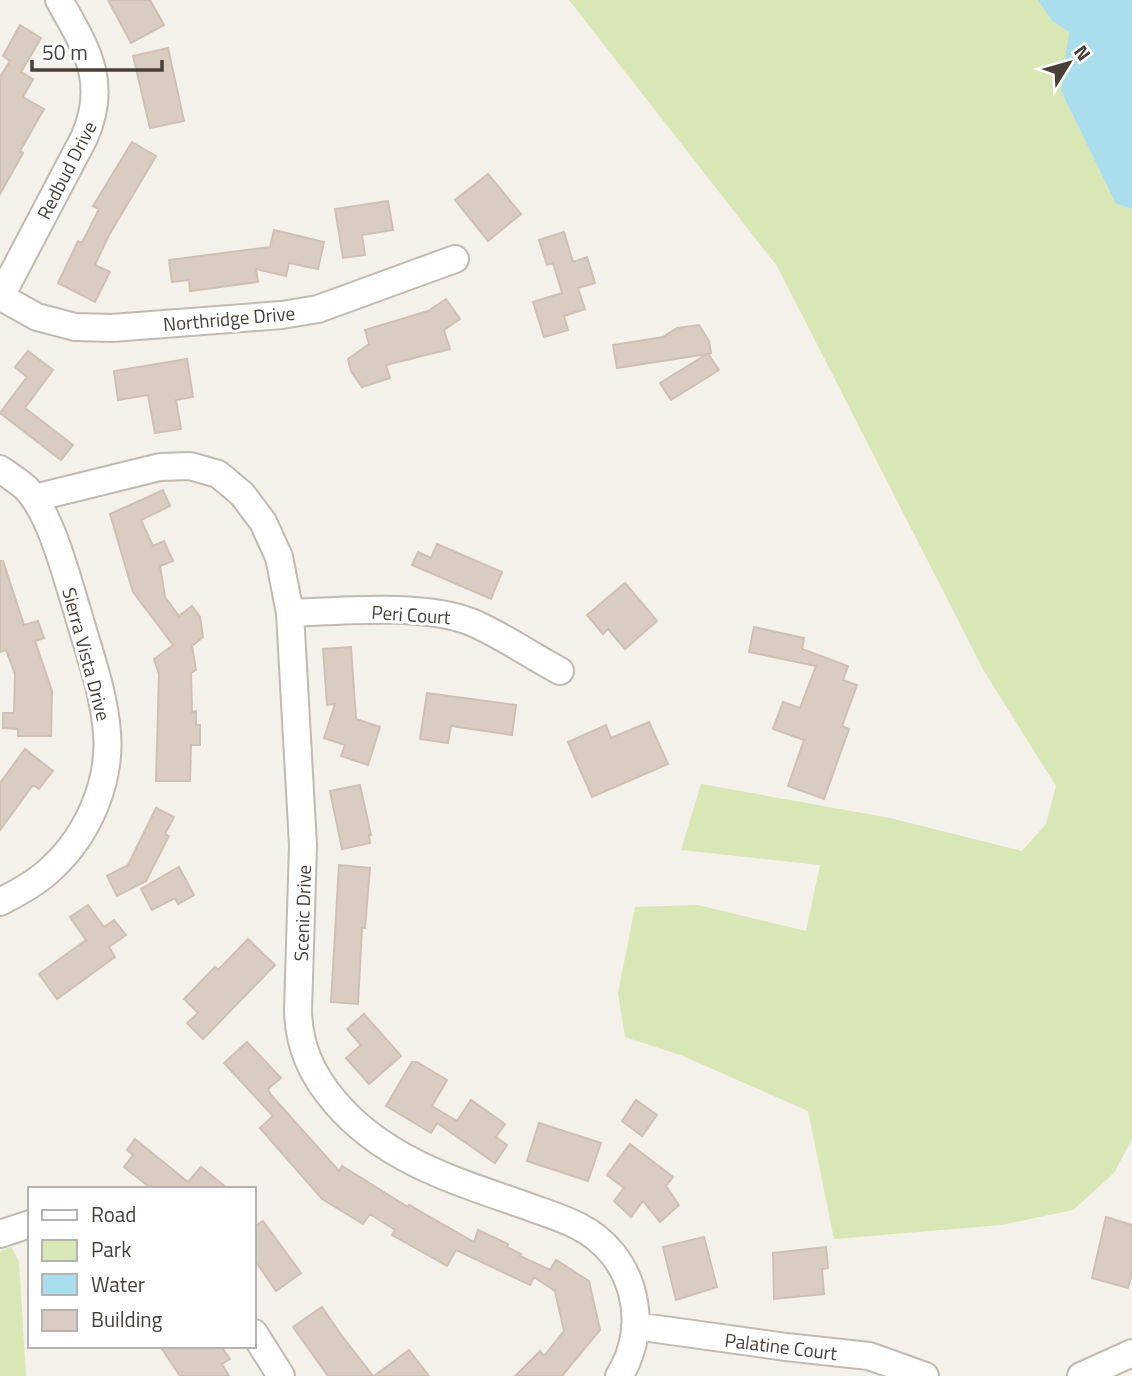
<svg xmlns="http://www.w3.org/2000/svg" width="1132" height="1376" viewBox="0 0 1132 1376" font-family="'Titillium Web',sans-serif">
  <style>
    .green { fill: #d9e6b5 }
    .water { fill: #aadeed }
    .building { fill: #d8ccc3; stroke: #d0c0b4; stroke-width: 2 }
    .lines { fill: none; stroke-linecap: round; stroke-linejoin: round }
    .minor-casing { stroke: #c2b9b0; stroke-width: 30 }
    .minor { stroke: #fff; stroke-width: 26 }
    .labels { text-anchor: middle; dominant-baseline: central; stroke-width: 6; stroke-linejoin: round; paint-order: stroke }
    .street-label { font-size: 19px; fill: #483f39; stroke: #fff }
  </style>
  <rect width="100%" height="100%" fill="#f4f0ea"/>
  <path class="green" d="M569,0h469l14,21 17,11 -8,59 55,113 16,5v930l-18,34 -41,37 -72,15 -167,14 -26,-128 -125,-55 -58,-19 -7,-44 17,-86 63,-2 108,26 14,-66 -139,-15 20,-66 189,34 132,33 24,-27 10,-38 -72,-115 -207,-405z
    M11,1247l8,14 7,115h-26v-124z"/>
  <path class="water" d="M1038,0h94v209l-16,-5 -55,-113 8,-59 -17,-11z"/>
  <path class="building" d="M108,0h42l14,25 -33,18z
    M20,25l21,13 -20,34 12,7 -10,18 21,12 -24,42 3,2 -23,41v-117l10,-16 -7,-5z
    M168,48l16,73 -34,7 -17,-72z
    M132,142l24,14 -47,79 -14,30 15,7 -15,30 -37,-19 20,-42 4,2 17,-34 -6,-3z
    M488,174l33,40 -33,27 -33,-41z
    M388,201l5,29 -31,5 3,20 -22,3 -8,-49z
    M274,230l50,12 -6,27 -29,-6 -3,13 -30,-7 2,13 -68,9 -1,-11 -17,2 -3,-22 101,-13z
    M564,232l9,30 14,-5 8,26 -17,5 7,21 -21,7 4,14 -24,7 -11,-35 29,-9 -9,-30 -6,2 -8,-25z
    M446,299l14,20 -16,11 6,19 -64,16 4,13 -28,9 -11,-16 -3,-12 21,-15 -4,-14 63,-19z
    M699,325l10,16 2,12 -3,1 11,16 -48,30 -11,-17 47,-29 -90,14 -4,-23 50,-8 14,-9z
    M28,351l25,19 -28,38 48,37 -12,15 -61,-47 27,-36 -12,-10z
    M187,359l6,38 -17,3 5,29 -26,4 -7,-38 -30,5 -4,-29z
    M163,490l7,16 -29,14 12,26 11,-5 9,20 -13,5 5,31 14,19 13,-10 8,11 3,20 -11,9 4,24 -5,3 1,39 4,-1v14h4v20h-9l-1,36h-34l3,-107 -5,-15 19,-14 -40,-53 -23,-78z
    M437,544l65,28 -11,27 -79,-34 6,-13 13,6z
    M0,561h3l21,64 14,-4 6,17 -9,3 17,50 -1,45h-33v-7l-15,-1v-15h11l1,-39 -9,-24 -6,2z
    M625,583l32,38 -32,28 -17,-20 -5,5 -16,-19z
    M754,627l50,11 -2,11 46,17 -5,14 14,5 -15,41 7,3 -25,70 -36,-13 16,-46 -31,-11 10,-27 17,6 16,-42 -67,-14z
    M351,647l5,72 24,8 -12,38 -27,-9 4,-11 -21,-7 11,-34 -8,1 -4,-56z
    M427,693l89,12 -4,30 -61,-9 -3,17 -28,-4z
    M649,722l19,42 -76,33 -24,-55 38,-17 5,13z
    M25,749l28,22 -14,18 -6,-4 -33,45v-47z
    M360,785l11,50h-2l1,8 -28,6 -12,-58z
    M156,808l18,9 -9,17 4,2 -23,45 -29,15 -10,-20 21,-11z
    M339,865l31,3 -5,60h-3l-4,76 -27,-2z
    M179,867l15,28 -16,9 -3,-6 -23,12 -11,-21z
    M88,905l16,22 10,-7 12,15 -17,12 6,10 -58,42 -18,-25 47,-34 -16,-23z
    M248,939l27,26 -72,74 -16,-16 11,-10 -14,-14 31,-32 3,3z
    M364,1014l37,42 -32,28 -23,-26 15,-13 -14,-16z
    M247,1042l34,36 -13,11 3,6 68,76 3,-5 66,41 1,-2 65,37 4,-12 30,14 -1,3 14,7 -1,2 30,14 6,-10 33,21 11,49 -38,46h-47l25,-25 4,5 20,-25 -9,-40 -21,-14 -4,8 -74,-35 -9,16 -55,-31 3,-5 -25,-16 -7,10 -41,-25 -62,-71 13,-12 -49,-53z
    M412,1062h5l30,18 -15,26 25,15 14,-21 34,24 -9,13 11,8 -12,18 -58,-40 -6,10 -45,-27z
    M636,1100l21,15 -15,21 -20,-15z
    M539,1123l62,20 -13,38 -61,-20z
    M135,1139l53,43 13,-15 27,22h-76l-28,-22 9,-12 -6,-5z
    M630,1144l43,33 -7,9 13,19 -19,17 -17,-21 -12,16 -17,-16 10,-13 -17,-13z
    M1106,1217l26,8v47l-4,16 -36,-10z
    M263,1221l38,52 -25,18 -22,-32v-32z
    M704,1237l13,50 -41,13 -13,-53z
    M826,1247l2,21 -6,1 2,25 -50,5 -1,-46z
    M322,1307l20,29 31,40h-45l-35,-49z
    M160,1346h61l9,13 -8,5 7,12h-49z
    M409,1350l20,26h-55z"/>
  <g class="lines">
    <g class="minor-casing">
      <path id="minor" d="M1,297l36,20 38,10 37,1 170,-13 36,-6 137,-50
        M0,298l84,-160c25,-56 2,-90 -25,-138
        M0,469c9,6 18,12 26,19 25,26 40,87 51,122 11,40 27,81 30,123 4,49 -19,101 -54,134 -15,15 -34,25 -53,35
        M34,498l126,-31 30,-1 28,8 24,20 21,28 16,35 11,56 13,232 -5,166c1,36 14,64 37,91 49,58 120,79 189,103 18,7 37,12 54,21 56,28 74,98 41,150
        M290,613c52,-2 133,-10 181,9 31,13 59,33 89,49
        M0,1234l30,-10
        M635,1326l151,21 83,9 56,20
        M254,1333l27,43
        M1081,1376l51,-23"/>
    </g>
    <use href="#minor" class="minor"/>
  </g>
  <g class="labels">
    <g class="street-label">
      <text transform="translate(66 170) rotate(-63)">Redbud Drive</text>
      <text transform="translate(229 318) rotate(-5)">Northridge Drive</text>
      <text transform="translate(411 614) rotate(4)">Peri Court</text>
      <text transform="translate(87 654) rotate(75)">Sierra Vista Drive</text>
      <text transform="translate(302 913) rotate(-88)">Scenic Drive</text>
      <text transform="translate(781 1346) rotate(7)">Palatine Court</text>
    </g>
  </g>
  <rect x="28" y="1187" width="228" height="161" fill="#ffffff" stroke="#b6b2b0" stroke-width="2"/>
  <rect x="42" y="1210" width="35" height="10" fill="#ffffff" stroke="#b6b2b0" stroke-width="2"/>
  <text x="91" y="1222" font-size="21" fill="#483f39">Road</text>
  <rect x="42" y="1240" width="35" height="21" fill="#d9e6b5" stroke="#b6b2b0" stroke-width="2"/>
  <text x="91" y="1257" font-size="21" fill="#483f39">Park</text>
  <rect x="42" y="1274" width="35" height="21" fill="#aadeed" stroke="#b6b2b0" stroke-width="2"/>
  <text x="91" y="1292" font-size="21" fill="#483f39">Water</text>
  <rect x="42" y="1310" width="35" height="21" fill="#d8ccc3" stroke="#b6b2b0" stroke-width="2"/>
  <text x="91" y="1327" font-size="21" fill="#483f39">Building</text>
  <g transform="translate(1069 63) rotate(53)" stroke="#ffffff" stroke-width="5" paint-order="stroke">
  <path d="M0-5L12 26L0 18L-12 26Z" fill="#483f39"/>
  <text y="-10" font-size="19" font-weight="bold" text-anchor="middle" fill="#483f39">N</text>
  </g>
  <path d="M32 60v10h130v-10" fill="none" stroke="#483f39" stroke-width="3.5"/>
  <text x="42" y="60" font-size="21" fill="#483f39" stroke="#ffffff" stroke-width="5" paint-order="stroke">50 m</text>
</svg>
